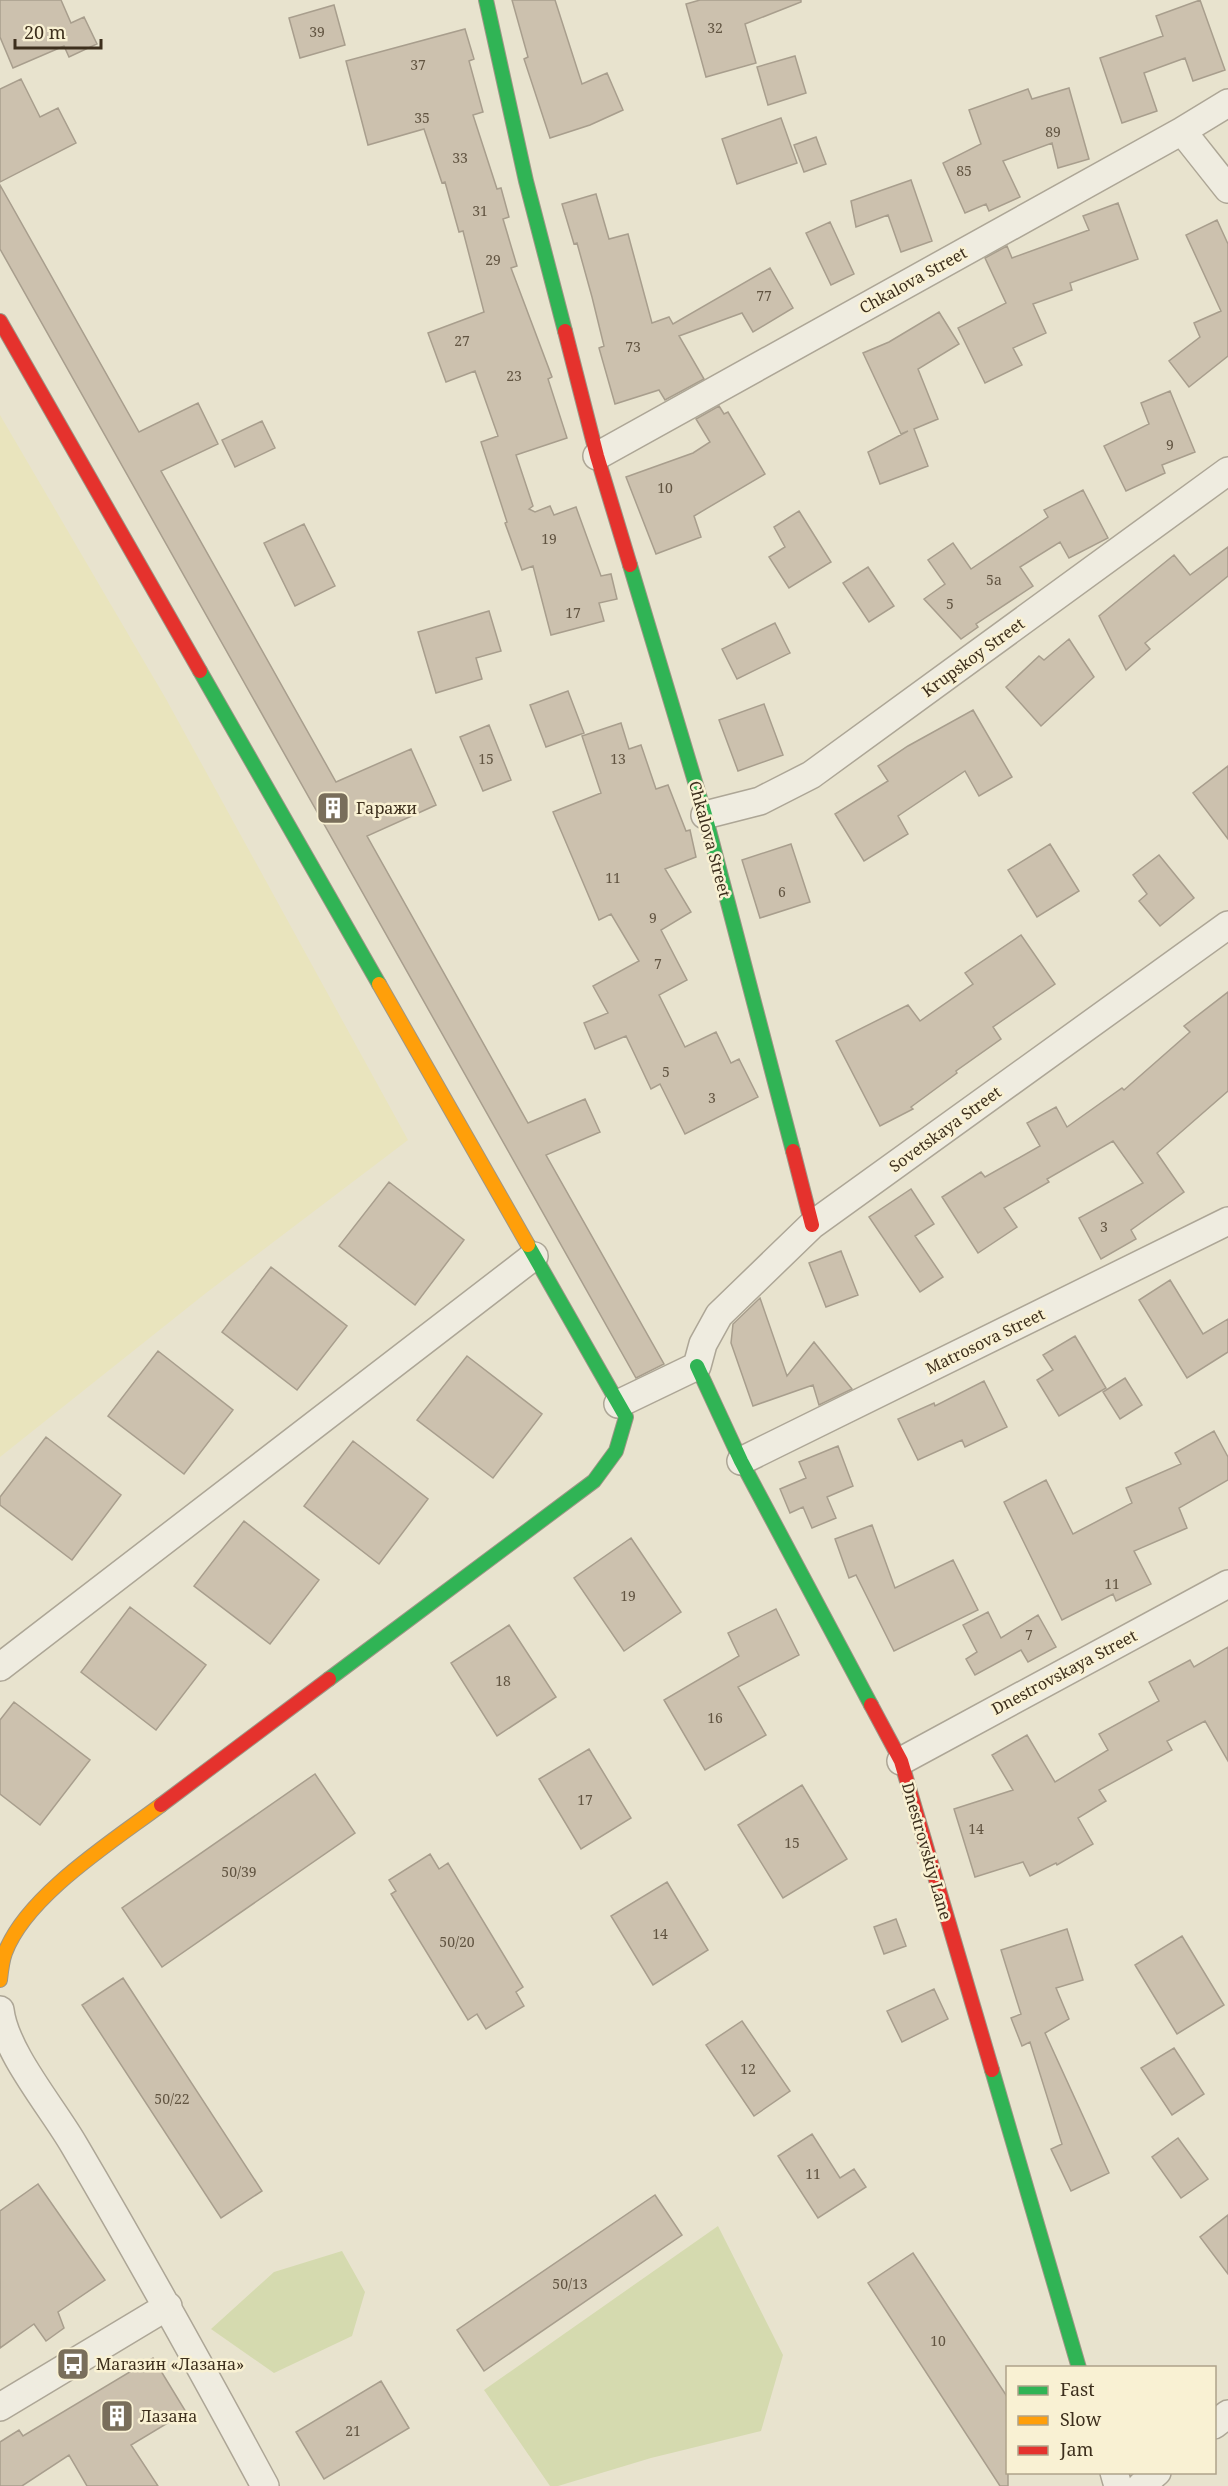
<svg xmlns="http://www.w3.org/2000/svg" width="1228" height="2486" viewBox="0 0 1228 2486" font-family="'Noto Serif',serif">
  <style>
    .farmland { fill: #e9e4bd }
    .green { fill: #d5daaf }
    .building { fill: #ccc1ae; stroke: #a89e8d; stroke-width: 1.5 }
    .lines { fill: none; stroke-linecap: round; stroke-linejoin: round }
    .street-casing { stroke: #ada696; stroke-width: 30 }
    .fast-casing { stroke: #9d9686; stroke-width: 16 }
    .slow-casing { stroke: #9d9686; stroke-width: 16 }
    .jam-casing { stroke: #9d9686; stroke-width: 16 }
    .street { stroke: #efece0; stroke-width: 27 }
    .fast { stroke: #30b455; stroke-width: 14 }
    .slow { stroke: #ff9f0a; stroke-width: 14 }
    .jam { stroke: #e5322d; stroke-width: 14 }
    .labels { text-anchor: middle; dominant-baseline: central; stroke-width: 5; stroke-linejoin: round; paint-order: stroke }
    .number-label { font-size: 14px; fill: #615441 }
    .street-label { font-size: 16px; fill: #3d2f1d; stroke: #f9f1d3 }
    .poi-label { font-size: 16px; fill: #3d2f1d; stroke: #f9f1d3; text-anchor: start }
  </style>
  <rect width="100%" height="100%" fill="#e8e3ce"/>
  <path class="farmland" d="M0,415l166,284 242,441 -202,153 -206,164z"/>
  <path class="green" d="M718,2226l65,129 -22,76 -110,27 -93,28h-8l-66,-96z
    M342,2251l23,41 -13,44 -78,37 -63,-44 63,-57z"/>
  <path class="building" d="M0,0h61l10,23 13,-6 13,27 -28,13 -5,-11 -51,22 -13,-31z
    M512,0h43l27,84 25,-11 16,37 -33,15 -40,13 -26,-79 4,-2z
    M700,0h101v2l-56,22 11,39 -50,14 -20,-73z
    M1200,0l25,70 -32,11 -8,-23 -41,15 13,38 -35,12 -22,-65 63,-22 -7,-20z
    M334,5l11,40 -45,13 -11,-40z
    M465,29l9,30 -5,2 14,51 -10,3 24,74 4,-1 8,29 -6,2 14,47 -6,2 41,109 -4,2 19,59 -51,17 17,51 -4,3 6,3 15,-6 4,9 22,-8 25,69 10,-2 6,25 -18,4 5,18 -53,14 -18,-69 -11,4 -17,-47 2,-1 -26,-80 17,-6 -23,-65 -29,11 -18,-49 56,-21 -21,-81 -4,1 -14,-50 -3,1 -18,-54 -56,16 -22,-84z
    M795,56l11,37 -38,12 -11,-38z
    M21,79l19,38 18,-9 18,35 -76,39v-93z
    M1069,88l20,71 -31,9 -6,-25 -49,18 17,36 -31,14 -3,-7 -21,9 -22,-50 38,-19 -12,-34 59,-21 4,10z
    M781,118l16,45 -60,21 -15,-45z
    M816,137l10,27 -22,8 -10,-27z
    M911,180l21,61 -31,11 -13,-37 -32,12 -5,-26z
    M0,185l139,247 59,-29 20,41 -57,27 175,311 75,-33 25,56 -69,31 161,287 57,-24 15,33 -54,23 118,209 -28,14 -636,-1129z
    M596,194l13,45 19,-5 24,89 17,-6 4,7 97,-56 23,40 -40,24 -11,-19 -63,23 25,43 -39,21 -6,-10 -44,14 -16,-56 5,-2 -12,-49 -15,-54 -3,1 -12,-40z
    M1118,203l20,56 -68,24 2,7 -39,14 13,29 -33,15 9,17 -37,18 -27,-55 48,-25 -21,-45 22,-12 5,12 77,-28 -6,-14z
    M1217,220l11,24v112l-39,31 -20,-26 31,-24 -6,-14 27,-12 -35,-76z
    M830,222l24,52 -23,11 -25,-52z
    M939,312l20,32 -41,25 20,50 -24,10 14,37 -48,18 -12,-32 40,-21 -7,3 -38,-81 26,-11z
    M1170,391l25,61 -33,13 3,8 -39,18 -22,-45 45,-22 -8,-21z
    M719,406l5,8 4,-2 37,62 -71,42 7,21 -45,17 -30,-77 67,-24 17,-11 -14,-23z
    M262,421l13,27 -40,19 -13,-27z
    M1083,490l25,48 -39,20 -9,-16 -40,25 13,19 -57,38 2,3 -17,12 -37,-40 21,-15 -17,-24 25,-17 18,26 77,-52 -4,-7z
    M799,511l32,51 -42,26 -20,-31 16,-10 -11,-20z
    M304,524l31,62 -40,20 -31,-63z
    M1228,547v29l-83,67 5,6 -24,21 -27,-54 75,-61 16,20z
    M868,567l26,39 -25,16 -26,-39z
    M489,611l12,40 -25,7 6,21 -46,14 -18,-61z
    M775,623l15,30 -53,26 -15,-30z
    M1069,639l25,38 -53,49 -35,-39 33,-31 5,4z
    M568,691l16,42 -38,14 -16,-42z
    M764,704l19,51 -45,16 -19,-51z
    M973,710l39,67 -33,19 -14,-25 -67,45 10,18 -44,27 -29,-47 53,-33 -10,-15 30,-20z
    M621,723l8,26 12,-4 15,44 12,-4 18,46 4,-1 6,27 -31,12 26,43 -30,18 26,50 -28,15 26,52 31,-15 15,31 8,-4 19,38 -73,37 -25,-50 -9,5 -25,-53 -31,13 -11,-26 24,-10 -15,-27 46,-25 -28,-47 -12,6 -46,-108 48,-19 -19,-57z
    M489,725l22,55 -28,11 -23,-54z
    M1228,766v73l-35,-46z
    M791,844l19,58 -50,16 -18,-58z
    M1050,844l29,47 -42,26 -29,-47z
    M1159,855l35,43 -34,28 -21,-25 8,-7 -14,-19z
    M1021,935l34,49 -62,43 8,12 -45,32 1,2 -46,34 2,2 -33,17 -44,-85 72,-36 12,16 53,-37 -8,-11z
    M1228,992v99l-71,62 27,39 -53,38 5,9 -35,20 -22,-41 64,-35 -30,-42 -66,38 2,3 -45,26 13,19 -39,26 -36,-56 39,-25 4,5 55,-31 -13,-23 29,-16 11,20 55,-39 2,2 66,-58 -6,-6z
    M389,1182l75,58 -49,65 -76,-59z
    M911,1189l23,35 -19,12 28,41 -23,15 -51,-75z
    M841,1251l17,44 -32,12 -17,-44z
    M271,1267l76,59 -50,64 -75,-58z
    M1170,1280l33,54 25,-15v33l-41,26 -48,-78z
    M760,1298l27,78 27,-34 38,47 -33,16 -6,-20 -60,21 -22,-63 2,-19z
    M1075,1336l31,52 -47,28 -22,-36 16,-10 -10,-15z
    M158,1351l75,59 -49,64 -76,-58z
    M467,1356l75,58 -49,64 -76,-58z
    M1125,1378l17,27 -22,14 -17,-27z
    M984,1381l23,46 -42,20 -3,-7 -44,20 -20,-41 36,-16 1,3z
    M1214,1431l14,26v23l-49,28 8,20 -53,23 17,33 -35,17 -3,-7 -51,26 -58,-118 42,-22 27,54 59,-31 -6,-15 55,-24 -6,-11z
    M46,1437l75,58 -49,65 -72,-55v-8z
    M353,1441l75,58 -49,65 -75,-58z
    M838,1446l15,40 -26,11 9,21 -24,10 -9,-21 -13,6 -10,-24 26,-11 -7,-16z
    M244,1521l75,59 -49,64 -76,-58z
    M872,1525l23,63 58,-28 25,50 -84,41 -38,-76 -7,3 -14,-39z
    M631,1538l50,74 -57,39 -50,-73z
    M130,1607l76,58 -50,65 -75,-58z
    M776,1609l23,46 -61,32 28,48 -61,35 -41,-70 75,-44 -11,-23z
    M988,1612l13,26 37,-23 18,32 -28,15 -7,-12 -46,25 -9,-16 11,-7 -14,-27z
    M509,1625l47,72 -59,39 -46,-73z
    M1228,1647v114l-23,-40 -38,20 5,9 -73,40 7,11 -28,17 15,26 -36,21 -1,-2 -26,13 -7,-14 -48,15 -21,-68 59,-19 -21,-35 35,-20 28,47 53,-32 -9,-16 60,-33 -10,-19 41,-22 4,7z
    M14,1702l76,58 -50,65 -40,-31v-74z
    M589,1749l42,69 -50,31 -42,-70z
    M315,1774l40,59 -193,134 -40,-59z
    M802,1785l45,74 -64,39 -45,-73z
    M430,1854l9,15 9,-6 75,124 -7,5 8,14 -38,23 -9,-15 -9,6 -77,-126 5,-3 -7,-11z
    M667,1882l41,68 -55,35 -42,-69z
    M896,1919l10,27 -22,8 -10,-27z
    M1067,1929l16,51 -27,8 13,31 -24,14 64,140 -38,18 -20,-42 11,-5 -32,-102 -8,4 -11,-28 10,-4 -20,-64z
    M1182,1936l42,69 -47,29 -42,-69z
    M123,1978l139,213 -41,27 -139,-213z
    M934,1989l14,30 -46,23 -15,-31z
    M742,2021l48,70 -36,25 -48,-71z
    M1174,2048l30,46 -32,21 -31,-47z
    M812,2134l28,44 14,-9 12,18 -48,31 -40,-62z
    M1178,2138l30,41 -27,19 -29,-41z
    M38,2184l67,96 -47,32 6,16 -18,13 -12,-17 -34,24v-137z
    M655,2195l27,40 -198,136 -27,-41z
    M1228,2215v59l-28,-37z
    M913,2253l95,145v88h-8l-132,-203z
    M153,2358l33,54 -55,33 27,41h-71l-18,-31 -47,31h-22v-44l19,-12 4,6z
    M381,2381l28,47 -85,51 -28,-47z"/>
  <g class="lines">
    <g class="street-casing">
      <path id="street" d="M1182,131l46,58
        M597,456l585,-325 46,-28
        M705,815l55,-14 51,-26 417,-304
        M618,1404l79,-38 6,-22 16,-29 93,-90 416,-300
        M741,1461l487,-240
        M0,1667l534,-411
        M901,1761l327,-177
        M0,2010c5,42 52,97 74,135 66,112 129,226 191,341
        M0,2407l168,-101
        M1214,2425l14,-11
        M1114,2472l4,14
        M1141,2486l16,-14"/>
    </g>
    <g class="fast-casing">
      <path id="fast" d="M486,0l40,181 39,150
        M630,565l75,250 88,336
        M200,671l179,313
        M697,1366l44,95 130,244
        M329,1679l265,-198 22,-30 10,-34 -98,-172
        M992,2070l87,298"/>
    </g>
    <g class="slow-casing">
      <path id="slow" d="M379,984l149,261
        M0,1980c1,-9 2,-19 5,-27 21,-57 108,-112 156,-148"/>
    </g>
    <g class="jam-casing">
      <path id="jam" d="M0,321l200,350
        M565,331l32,125 33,109
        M793,1151l19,74
        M871,1705l30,56 91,309
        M161,1805l168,-126"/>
    </g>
    <use href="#street" class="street"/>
    <use href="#fast" class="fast"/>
    <use href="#slow" class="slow"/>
    <use href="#jam" class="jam"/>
  </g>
  <defs>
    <g id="building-square" transform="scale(1.725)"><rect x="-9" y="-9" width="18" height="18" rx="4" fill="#796e5b" stroke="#f9f1d3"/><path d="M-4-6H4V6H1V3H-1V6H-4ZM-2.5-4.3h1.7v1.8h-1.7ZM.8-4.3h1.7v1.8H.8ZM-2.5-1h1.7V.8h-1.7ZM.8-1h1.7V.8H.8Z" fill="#fff"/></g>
    <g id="bus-square" transform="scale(1.725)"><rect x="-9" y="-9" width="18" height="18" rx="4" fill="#796e5b" stroke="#f9f1d3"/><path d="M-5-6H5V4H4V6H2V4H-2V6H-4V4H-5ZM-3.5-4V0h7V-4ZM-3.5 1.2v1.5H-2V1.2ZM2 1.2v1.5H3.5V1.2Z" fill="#fff"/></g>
  </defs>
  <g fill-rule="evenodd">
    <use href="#building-square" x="333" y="808"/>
    <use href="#bus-square" x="73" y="2364"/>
    <use href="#building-square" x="117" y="2416"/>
  </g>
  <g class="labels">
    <g class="number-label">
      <text x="715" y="27">32</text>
      <text x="317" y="31">39</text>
      <text x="418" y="64">37</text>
      <text x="422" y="117">35</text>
      <text x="1053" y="131">89</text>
      <text x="460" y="157">33</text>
      <text x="964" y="170">85</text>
      <text x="480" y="210">31</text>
      <text x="493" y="259">29</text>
      <text x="764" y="295">77</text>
      <text x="462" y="340">27</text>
      <text x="633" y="346">73</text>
      <text x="514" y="375">23</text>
      <text x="1170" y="444">9</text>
      <text x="665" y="487">10</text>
      <text x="549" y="538">19</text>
      <text x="994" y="579">5а</text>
      <text x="950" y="603">5</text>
      <text x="573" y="612">17</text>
      <text x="486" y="758">15</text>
      <text x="618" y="758">13</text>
      <text x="613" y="877">11</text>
      <text x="782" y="891">6</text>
      <text x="653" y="917">9</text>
      <text x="658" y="963">7</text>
      <text x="666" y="1071">5</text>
      <text x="712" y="1097">3</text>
      <text x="1104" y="1226">3</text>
      <text x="1112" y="1583">11</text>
      <text x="628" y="1595">19</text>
      <text x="1029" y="1634">7</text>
      <text x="503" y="1680">18</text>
      <text x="715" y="1717">16</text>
      <text x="585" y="1799">17</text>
      <text x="976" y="1828">14</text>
      <text x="792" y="1842">15</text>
      <text x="239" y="1871">50/39</text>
      <text x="660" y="1933">14</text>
      <text x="457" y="1941">50/20</text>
      <text x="748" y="2068">12</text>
      <text x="172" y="2098">50/22</text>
      <text x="813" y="2173">11</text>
      <text x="570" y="2283">50/13</text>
      <text x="938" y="2340">10</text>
      <text x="353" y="2430">21</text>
    </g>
    <g class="street-label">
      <text transform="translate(913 280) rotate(-29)">Chkalova Street</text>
      <text transform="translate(973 657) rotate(-36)">Krupskoy Street</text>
      <text transform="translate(710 839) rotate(75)">Chkalova Street</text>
      <text transform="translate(945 1129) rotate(-36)">Sovetskaya Street</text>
      <text transform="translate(985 1341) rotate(-26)">Matrosova Street</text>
      <text transform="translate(1064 1672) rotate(-28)">Dnestrovskaya Street</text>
      <text transform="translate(927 1851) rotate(74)">Dnestrovskiy Lane</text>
    </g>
    <g class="poi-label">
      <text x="356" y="808">Гаражи</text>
      <text x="96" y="2364">Магазин «Лазана»</text>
      <text x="140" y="2416">Лазана</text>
    </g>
  </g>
  <rect x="1006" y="2366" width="210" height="108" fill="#f9f1d3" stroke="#aea38a" stroke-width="1.5"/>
  <rect x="1018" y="2386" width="30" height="9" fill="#30b455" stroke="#aea38a" stroke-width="1.5"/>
  <text x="1060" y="2396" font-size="18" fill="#3d2f1d">Fast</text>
  <rect x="1018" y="2416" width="30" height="9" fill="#ff9f0a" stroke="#aea38a" stroke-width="1.5"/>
  <text x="1060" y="2426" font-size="18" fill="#3d2f1d">Slow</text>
  <rect x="1018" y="2446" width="30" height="9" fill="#e5322d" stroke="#aea38a" stroke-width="1.5"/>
  <text x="1060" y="2456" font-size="18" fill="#3d2f1d">Jam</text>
  <path d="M15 39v9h86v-9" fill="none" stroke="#3d2f1d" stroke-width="3"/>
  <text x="24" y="39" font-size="18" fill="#3d2f1d" stroke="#f9f1d3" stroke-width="4.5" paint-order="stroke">20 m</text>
</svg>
